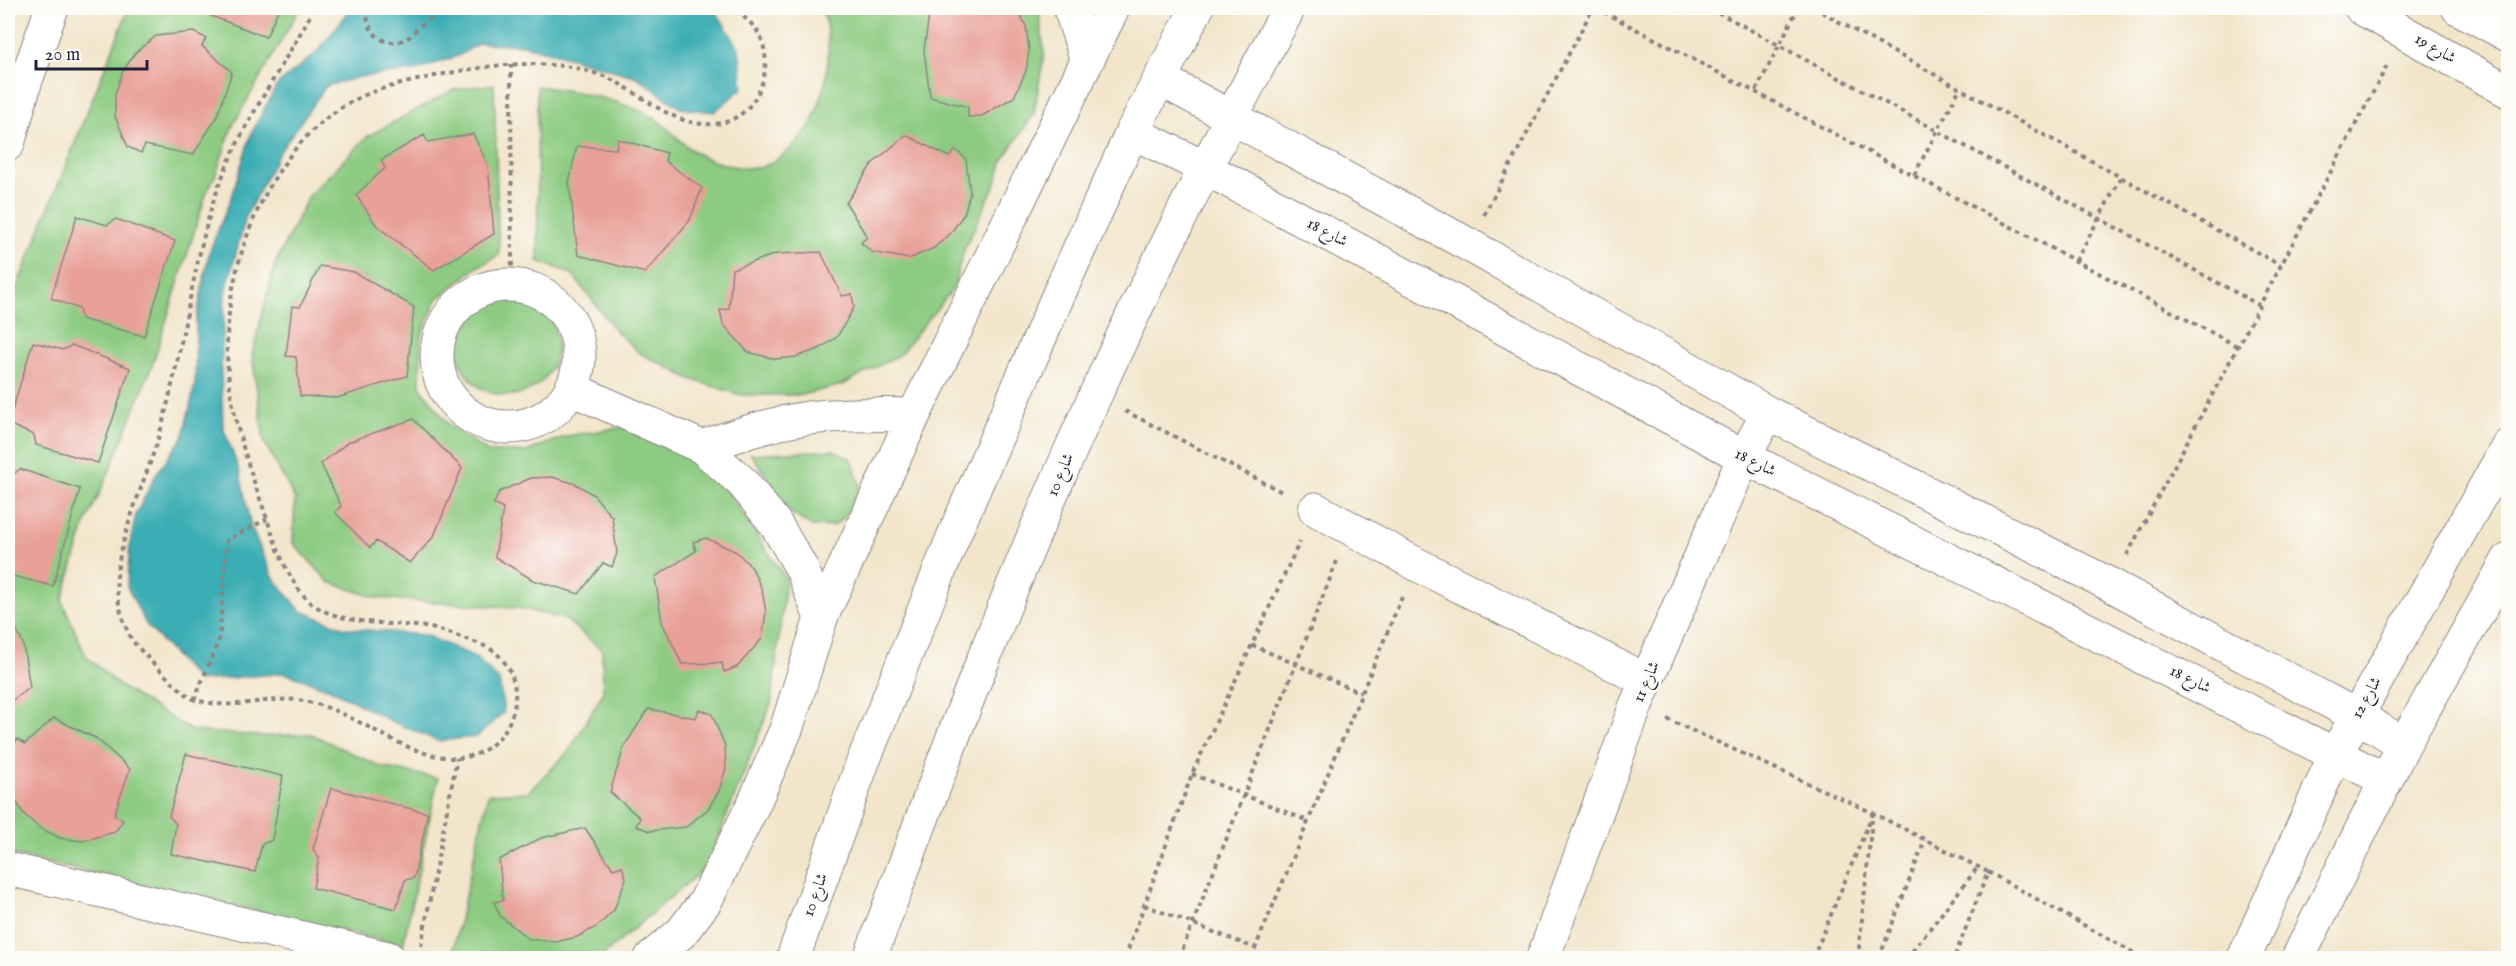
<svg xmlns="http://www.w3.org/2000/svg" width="2516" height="966" viewBox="0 0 2516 966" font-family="'IM FELL English',Amiri,serif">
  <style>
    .green { fill: #8ccb81; stroke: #57765e; stroke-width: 1.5 }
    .water { fill: #3badb4; stroke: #2e6878; stroke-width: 1.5 }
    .building { fill: #e8a098 }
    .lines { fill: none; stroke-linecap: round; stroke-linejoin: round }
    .minor-casing { stroke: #8a8482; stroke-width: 35 }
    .tertiary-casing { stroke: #8a8482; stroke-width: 35 }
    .path { stroke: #8a8482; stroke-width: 4; stroke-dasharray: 4.5 4.5; stroke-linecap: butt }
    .minor { stroke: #fff; stroke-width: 33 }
    .tertiary { stroke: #fff; stroke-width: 33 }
    .labels { text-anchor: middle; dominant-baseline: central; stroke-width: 5; stroke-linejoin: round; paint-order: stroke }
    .street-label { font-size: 16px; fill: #22223b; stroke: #fdfcf7 }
  </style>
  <rect width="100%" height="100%" fill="#fdfcf7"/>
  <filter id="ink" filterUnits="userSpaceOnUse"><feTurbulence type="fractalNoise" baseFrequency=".0167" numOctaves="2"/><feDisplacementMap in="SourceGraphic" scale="12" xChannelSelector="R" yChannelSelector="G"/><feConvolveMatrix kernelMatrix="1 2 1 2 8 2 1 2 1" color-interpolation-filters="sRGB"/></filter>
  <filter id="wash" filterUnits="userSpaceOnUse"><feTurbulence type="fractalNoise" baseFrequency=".008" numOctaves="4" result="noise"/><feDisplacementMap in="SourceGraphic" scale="24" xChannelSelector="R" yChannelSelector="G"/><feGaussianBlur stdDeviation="1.35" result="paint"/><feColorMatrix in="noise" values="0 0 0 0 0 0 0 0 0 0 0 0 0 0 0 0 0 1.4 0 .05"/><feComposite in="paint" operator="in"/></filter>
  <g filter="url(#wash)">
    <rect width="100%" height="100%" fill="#f2e5ca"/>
    <path class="green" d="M129,8h171l-68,119 -17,49 -9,18 -54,172 -41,102 -26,57 -23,76 24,55 35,31 71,44 71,5 48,-2 70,33 57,11 -35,167 -395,-91v-545z
      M822,8h217l5,46 -10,60 -31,46 -7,22 -32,68 -11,39 -54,66 -57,30 -41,10h-60l-48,-15 -54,-27 -23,-22 -44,-57 -34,-13 -1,-175c39,5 84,13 119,33 15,10 26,27 42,35 16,9 40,15 58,14 19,-1 50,-32 57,-49 16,-33 20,-76 9,-111z
      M494,84l5,171 -22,12 -40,32 -16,37 -1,50 27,37 41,29h38l41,-16 57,-9 54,20 45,38 63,94 -15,125 -64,162 -107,92h-117l-30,-8 35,-156 40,-2 41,-41 34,-58 -1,-43 -37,-31 -47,-11 -141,-10 -48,-16 -36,-39 2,-44 -31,-57 -12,-87 23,-91 34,-69 59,-59 85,-46z
      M457 345a50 50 0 1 1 100 0a50 50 0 1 1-100 0Z
      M833,450l19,9 8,26 -12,27 -14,14 -21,1 -21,-13 -41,-60z"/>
    <path class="water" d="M348,8h350l19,5 22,35 4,40 -29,24 -34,-4 -43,-31 -112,-32 -46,-2 -19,12 -45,16 -56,6 -33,9 -48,68 -32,62 -21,79 -4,75 2,57 17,46 11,54 22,50 28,34 44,17 80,7 50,22 24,23 5,32 -27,25 -39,4 -47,-20 -61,-32 -45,-16 -87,8 -52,-57 -19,-37 3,-44 6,-29 21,-41 26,-36 12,-53 1,-63 13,-68 22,-55 20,-64 26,-49 38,-31 31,-39z"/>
    <g id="blocks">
      <path class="building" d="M205,8h74l-13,29 -60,-23z
        M930,8h87l9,18 3,24 -3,21 -12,26 -32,19 -14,1v-10l-38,-10 -6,-47z
        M193,32l13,6 -4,8 30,26 -15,45 -24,38 -48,-10 -4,8 -13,-6 -13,-31v-22l8,-23 12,-18 21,-17z
        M473,134l15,31 6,69 -60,36 -57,-44 -21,-31 29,-27 -4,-8 43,-25 4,7z
        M906,135l43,22 7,-7 10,9 4,34 -6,21 -14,20 -16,14 -25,11 -37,-7 -11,-9 6,-6 -21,-34 26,-39z
        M618,139l49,14 -2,8 37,27 -12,32 -45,53 -67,-18 -9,-73 8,-36 39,3z
        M77,216l30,9 9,-6 59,22 -31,95 -63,-17 -2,-10 -28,-11z
        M821,252l21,44 10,-2 2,13 -17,30 -18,12 -23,8 -21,2 -27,-7 -25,-28 -3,-14 9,-1 3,-40 44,-15z
        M320,266l34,6 60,35 -7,69 -70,22 -37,-2 -4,-39 -10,-1 6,-50 8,1z
        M33,342l30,8 9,-5 58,23 -32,95 -62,-18 -2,-10 -26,-11z
        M413,419l49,49 -28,68 -24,27 -34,-22 -6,7 -35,-36 6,-6 -20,-42 27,-22z
        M20,469l60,20 -27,97 -45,-11v-100l3,1z
        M552,477l24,7 18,11 18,22 5,36 -5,14 -9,-4 -24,31 -46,-14 -38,-23 8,-48 -9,-5 5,-12 32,-14z
        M706,538l31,14 15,16 10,22 4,22 -4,27 -25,28 -13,5 -2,-9 -40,1 -20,-42 -7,-45 41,-26 -3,-9z
        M8,612l15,32 7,44 -22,15z
        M648,709l48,9 3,-9 13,5 13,32 1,22 -7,23 -11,18 -22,18 -36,4 -14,-5 4,-8 -30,-26 14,-45z
        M54,718l43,21 33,30 -16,46 9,5 -8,12 -33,9 -22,-3 -22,-11 -15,-14 -14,-24 1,-37 7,-13 8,5z
        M186,754l97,22 -11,64 -10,4 -7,28 -84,-18 5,-30 -7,-8z
        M331,788l97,25 -14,65 -9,2 -9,29 -83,-21 6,-30 -6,-9z
        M585,828l28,41 9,-3 4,12 -12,32 -16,16 -21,11 -21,5 -27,-3 -29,-23 -6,-14 9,-2 -4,-40 42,-22z"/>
    </g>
  </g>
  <g filter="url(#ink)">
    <use href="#blocks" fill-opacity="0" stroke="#8a8482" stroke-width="1.5"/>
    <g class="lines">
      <g class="minor-casing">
        <path id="minor" d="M1070,8l17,52
          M2361,8l147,83
          M2458,8l50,27
          M1160,79l309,166 299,168 343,172 246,131 47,28
          M1132,132l73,36 539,289 642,323
          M8,144l17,-61 27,-75
          M437 356a71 71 0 1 1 142 0a71 71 0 1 1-142 0Z
          M572,389l130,58 40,35 33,41 27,46 19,49
          M702,447c35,-12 70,-24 106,-29 36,-4 71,-4 106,-3
          M1315,509l101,55 231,117
          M8,869l380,89
          M651,958l30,-25 24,-31 50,-101 32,-74 34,-109 93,-203 199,-407
          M1543,958l93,-253 108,-248 24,-44
          M2244,958l92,-205 172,-307
          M2298,958l106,-214 104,-184"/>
      </g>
      <g class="tertiary-casing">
        <path id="tertiary" d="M793,958l68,-191 93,-232 104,-239 74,-164 65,-124
          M870,958c70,-189 141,-379 225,-562 60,-132 126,-261 194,-388"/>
      </g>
      <path class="path" d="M314,8c-34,66 -80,125 -102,198 -22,75 -31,154 -53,230 -12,41 -46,114 -42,154 1,14 7,36 14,48 7,12 50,54 62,61 4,2 8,2 12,3 33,8 66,-7 98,-1 55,10 95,54 150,57 54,2 85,-69 42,-106 -9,-7 -24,-11 -34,-15 -12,-4 -23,-8 -36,-10 -36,-5 -91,-1 -118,-28 -24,-24 -35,-68 -47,-100 -18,-52 -34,-102 -33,-157 2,-99 57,-229 162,-255 66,-17 154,-37 219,-9 38,17 67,53 113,45 37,-7 55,-57 38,-89 -5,-10 -18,-19 -26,-26
        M368,8c-2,9 0,18 7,26 8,10 24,10 34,3 4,-2 6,-7 10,-10 9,-8 22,-15 33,-19
        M1596,8l641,338
        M1710,8l549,297
        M1814,8l466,257
        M511,64l1,219
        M1756,91l42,-83
        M1914,175l46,-87
        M1484,215l109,-207
        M2076,261l45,-84
        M1125,411l159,82
        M2127,555l261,-491
        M1252,645l109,48
        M194,700l25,-60 8,-100 40,-21
        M1667,719l206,94 115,59 -34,86
        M1192,774l116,47
        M1988,872l155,86
        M1144,905l111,43
        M421,946l36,-188
        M1125,958l67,-184 108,-233
        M1179,958l158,-397
        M1251,958l151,-361
        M1813,958l60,-145
        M1858,958l14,-138
        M1879,958l46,-118
        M1907,958l71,-91"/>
      <use href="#minor" class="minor"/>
      <use href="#tertiary" class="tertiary"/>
    </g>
  </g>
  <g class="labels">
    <g class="street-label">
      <text transform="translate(2435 49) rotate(30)">شارع 19</text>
      <text transform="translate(1327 233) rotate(28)">شارع 18</text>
      <text transform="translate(1755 463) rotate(27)">شارع 18</text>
      <text transform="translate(1061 475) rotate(-67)">شارع 10</text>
      <text transform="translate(2190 680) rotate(27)">شارع 18</text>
      <text transform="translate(1647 682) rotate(-66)">شارع 11</text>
      <text transform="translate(2367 698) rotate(-61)">شارع 12</text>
      <text transform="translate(816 895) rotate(-70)">شارع 10</text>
    </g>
  </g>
  <rect width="2516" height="966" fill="none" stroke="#fdfcf7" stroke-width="30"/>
  <path d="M36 60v9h111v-9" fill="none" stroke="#22223b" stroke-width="3"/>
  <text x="45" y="60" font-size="18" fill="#22223b" stroke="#fdfcf7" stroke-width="4.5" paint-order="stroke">20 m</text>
</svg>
